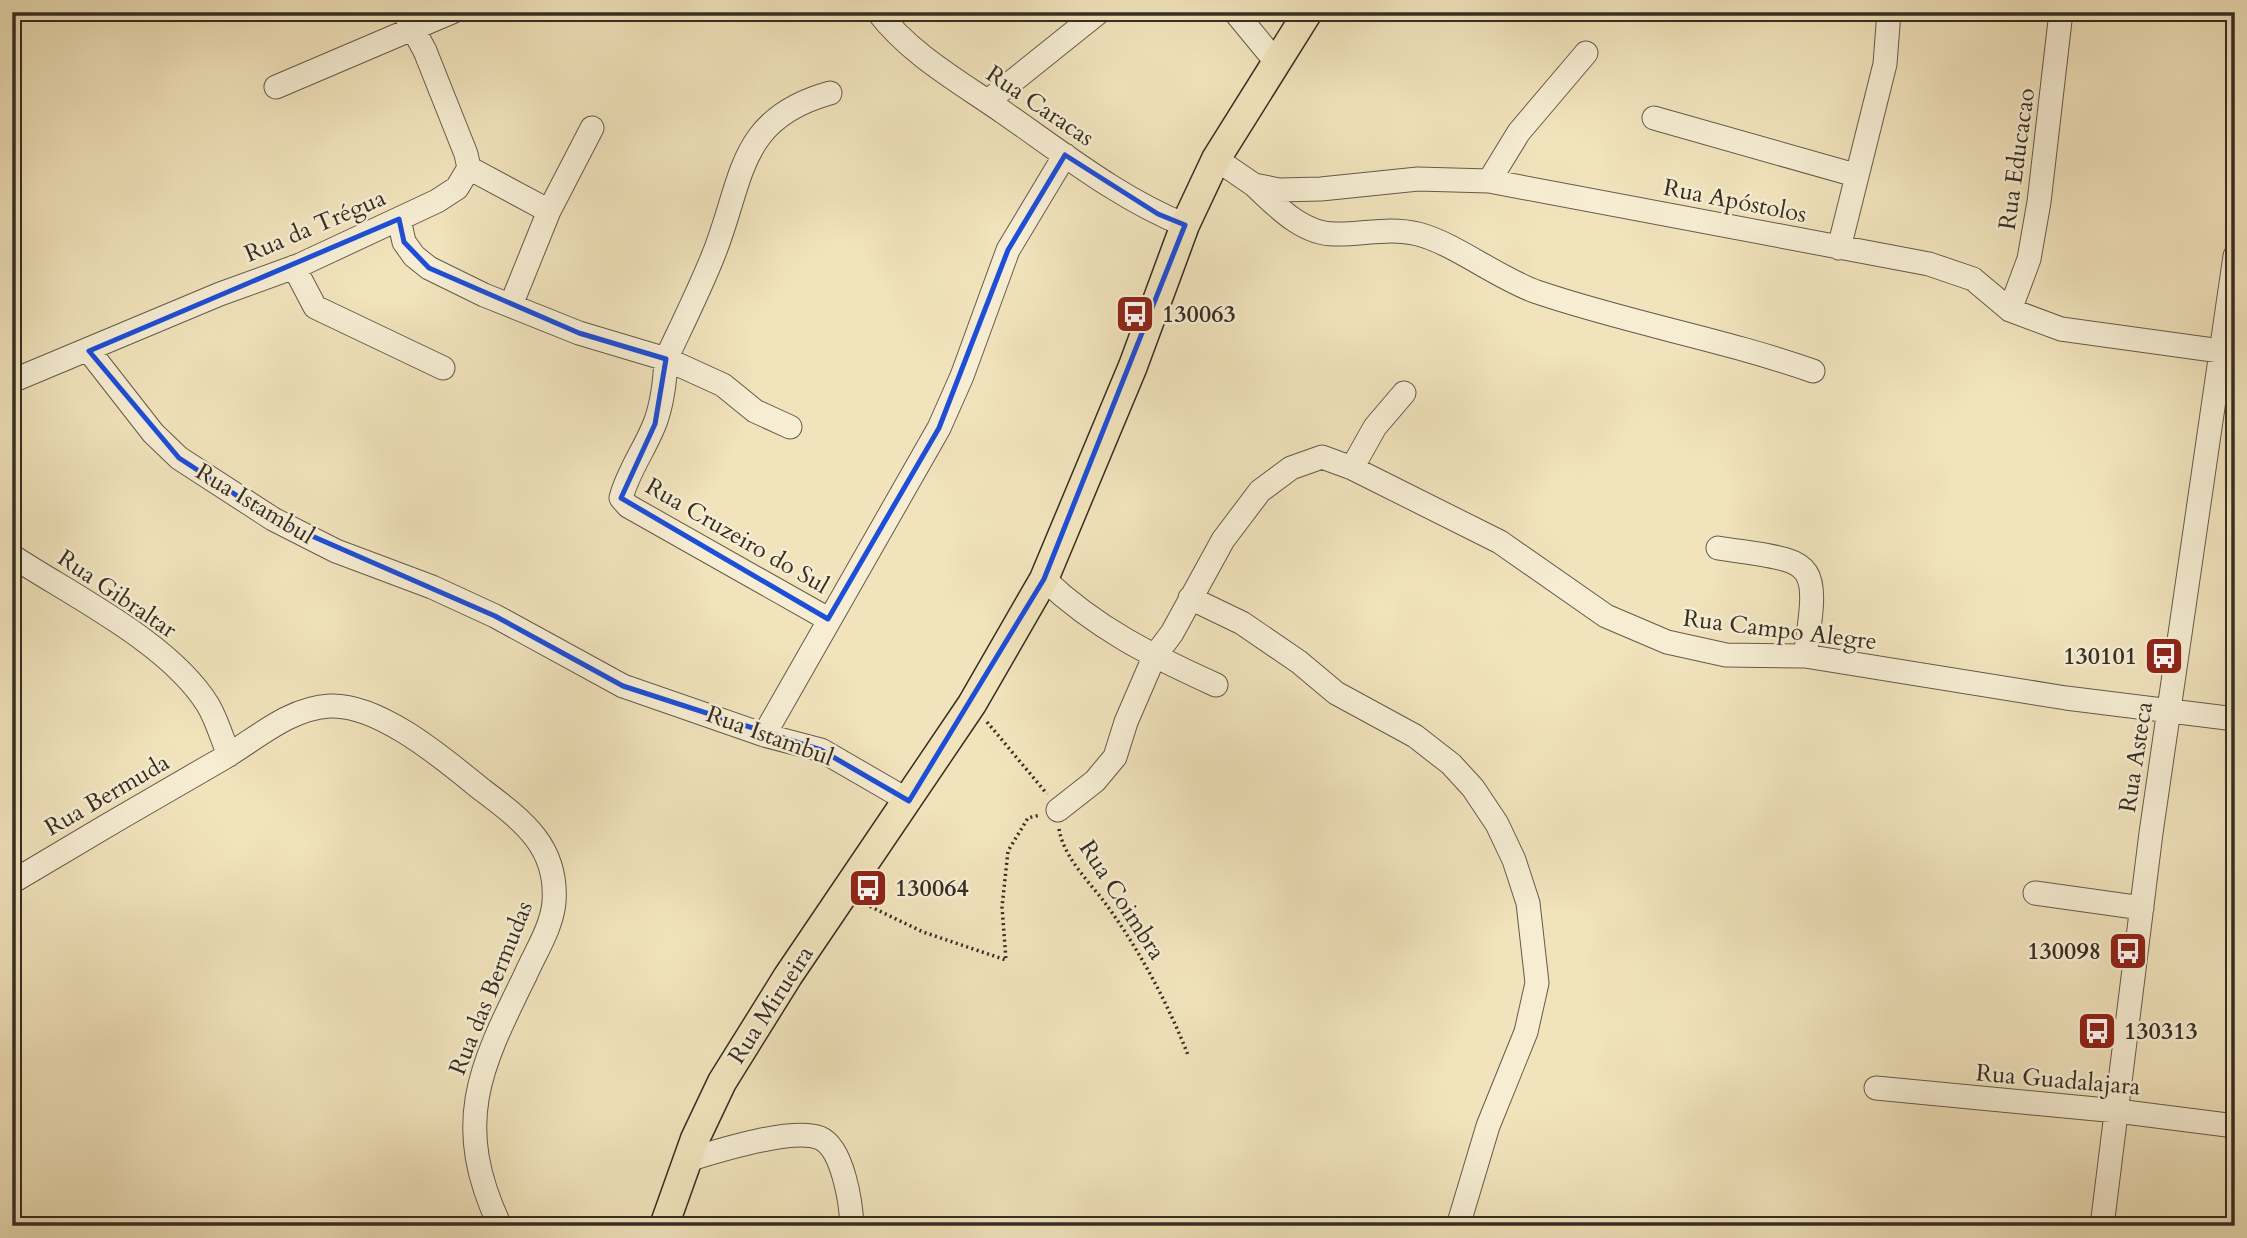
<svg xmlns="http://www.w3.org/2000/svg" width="2247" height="1238" viewBox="0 0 2247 1238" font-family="Cardo,serif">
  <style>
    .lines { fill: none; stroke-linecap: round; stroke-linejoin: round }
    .minor-casing { stroke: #655a49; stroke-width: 25 }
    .major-casing { stroke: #362d23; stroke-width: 31 }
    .path { stroke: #362d23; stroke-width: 3.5; stroke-dasharray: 2 3.5; stroke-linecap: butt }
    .minor { stroke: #f6edd3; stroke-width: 23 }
    .major { stroke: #f1e3bc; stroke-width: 28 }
    .marked { fill: none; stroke: #1d4ed8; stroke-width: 5; stroke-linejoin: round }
    .labels { text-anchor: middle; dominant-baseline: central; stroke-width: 5; stroke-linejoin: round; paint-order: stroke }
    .street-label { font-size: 24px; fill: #362d23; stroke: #f6edd3 }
    .poi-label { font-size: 24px; font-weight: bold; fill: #362d23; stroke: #f6edd3; text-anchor: start }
  </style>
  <rect width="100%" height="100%" fill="#f1e3bc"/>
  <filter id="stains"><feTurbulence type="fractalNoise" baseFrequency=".00286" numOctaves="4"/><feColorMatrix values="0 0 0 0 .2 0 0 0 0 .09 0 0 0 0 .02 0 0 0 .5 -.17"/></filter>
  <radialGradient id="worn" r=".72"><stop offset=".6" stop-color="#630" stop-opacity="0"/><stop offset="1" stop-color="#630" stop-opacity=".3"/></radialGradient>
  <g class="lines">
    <g class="minor-casing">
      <path id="minor" d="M878,12c33,43 82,70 125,100 58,40 117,87 182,113
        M1235,12l42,51
        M276,87l176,-75
        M988,101l111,-89
        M1654,118l201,57
        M1216,159l38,26 25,5 42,-1 97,-10 71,2 440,83 44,15 37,31 51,19 174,24
        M469,168l80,43
        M1489,181l30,-49 67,-79
        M1254,185c22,21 50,51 84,49 27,0 53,-7 80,0 38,10 79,44 119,58 91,31 185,47 276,79
        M399,219l5,23 10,14 15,12 55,27 95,38 87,26c-1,22 -3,43 -11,64 -10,26 -27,48 -34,75l7,8 200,113
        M1839,248l46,-184 4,-52
        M294,267l21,40 128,61
        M511,305l38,-94 43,-83
        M2010,310l19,-51 10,-57 22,-190
        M89,351l64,82 26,25 94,61 63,32 96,36 63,29 128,70 141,49 57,15 88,51
        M12,381l208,-87 80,-29 137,-64 20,-13 12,-20 -3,-14 -41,-103 -21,-39
        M790,427l-35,-16 -32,-26 -57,-26c16,-34 33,-68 47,-103 31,-76 23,-137 117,-163
        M1352,468l23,-41 29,-34
        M1718,548c96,15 103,6 87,108
        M12,556c61,40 158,87 196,149 9,15 14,34 21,50
        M1044,579c53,50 106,76 172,106
        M1190,598l52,25 57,39 37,31 79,43 36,28 22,24 24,36 17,36 14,43 9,80 -11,49 -38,94 -30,100
        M764,735l175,-307 23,-52 46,-126 57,-95
        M1058,810l37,-29 20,-24 11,-35 28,-65 18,-24 51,-93 37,-49 31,-23 31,-11 30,11 148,74 106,74 61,26 59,13 79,1 261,42 169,21
        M12,882c70,-42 140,-83 210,-123 34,-20 67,-51 108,-53 50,-2 114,53 151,83 41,31 77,57 73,113 -2,25 -19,51 -29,74 -46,93 -73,148 -25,250
        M2035,893l107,15
        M1876,1088l241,23 118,15
        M688,1160c29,-9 105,-33 132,-22 23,10 31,65 32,88
        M2102,1226l49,-393 84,-577"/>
    </g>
    <g class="major-casing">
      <path id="major" d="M664,1226l31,-87 27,-57 66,-106 184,-272 72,-125 89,-213 52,-141 31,-66 92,-147"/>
    </g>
    <path class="path" d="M987,722l60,72
      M1059,829c5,30 32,54 49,78 32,44 60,97 80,148
      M865,904l58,28 83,28 -4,-53 6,-56 20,-33 12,-3"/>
    <use href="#minor" class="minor"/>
    <use href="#major" class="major"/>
  </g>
  <path class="marked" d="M1065,155l93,59 27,11 -141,354 -135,222 -88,-51 -198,-64 -128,-70 -222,-97 -94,-61 -90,-107 310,-132 5,23 25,26 150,65 87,26 -11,65 -34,74 207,121 111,-191 69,-178z"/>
  <defs>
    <g id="bus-square" transform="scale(2.0125)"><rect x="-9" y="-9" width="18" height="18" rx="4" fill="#8f2418" stroke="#f6edd3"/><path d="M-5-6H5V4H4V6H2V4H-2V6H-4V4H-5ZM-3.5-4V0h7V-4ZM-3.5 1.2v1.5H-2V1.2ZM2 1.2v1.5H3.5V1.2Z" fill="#fff"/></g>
  </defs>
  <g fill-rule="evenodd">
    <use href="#bus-square" x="1135" y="314"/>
    <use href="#bus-square" x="2164" y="656"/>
    <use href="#bus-square" x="868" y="888"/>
    <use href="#bus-square" x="2128" y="951"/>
    <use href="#bus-square" x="2097" y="1031"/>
  </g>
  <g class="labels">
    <g class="street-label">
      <text transform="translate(1040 106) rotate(34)">Rua Caracas</text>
      <text transform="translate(2017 159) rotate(-82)">Rua Educacao</text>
      <text transform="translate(1735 201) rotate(11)">Rua Apóstolos</text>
      <text transform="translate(315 226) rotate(-23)">Rua da Trégua</text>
      <text transform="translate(255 504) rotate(31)">Rua Istambul</text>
      <text transform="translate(737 536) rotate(30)">Rua Cruzeiro do Sul</text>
      <text transform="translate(117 594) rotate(34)">Rua Gibraltar</text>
      <text transform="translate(1780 630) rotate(7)">Rua Campo Alegre</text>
      <text transform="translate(770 736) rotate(20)">Rua Istambul</text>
      <text transform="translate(2136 757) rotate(-81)">Rua Asteca</text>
      <text transform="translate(107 795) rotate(-30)">Rua Bermuda</text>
      <text transform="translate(1122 900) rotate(57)">Rua Coimbra</text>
      <text transform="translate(491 988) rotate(-68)">Rua das Bermudas</text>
      <text transform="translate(771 1005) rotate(-57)">Rua Mirueira</text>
      <text transform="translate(2058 1080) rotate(5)">Rua Guadalajara</text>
    </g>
    <g class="poi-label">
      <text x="1162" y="314">130063</text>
      <text x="2137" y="656" text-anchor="end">130101</text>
      <text x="895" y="888">130064</text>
      <text x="2101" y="951" text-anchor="end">130098</text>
      <text x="2124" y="1031">130313</text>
    </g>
  </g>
  <rect width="2247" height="1238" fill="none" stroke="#f1e3bc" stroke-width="42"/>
  <rect x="14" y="14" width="2219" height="1210" fill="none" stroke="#362d23" stroke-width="3.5"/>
  <rect x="21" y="21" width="2205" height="1196" fill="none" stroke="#362d23" stroke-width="2"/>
  <rect width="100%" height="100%" filter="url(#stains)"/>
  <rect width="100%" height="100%" fill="url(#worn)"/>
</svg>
